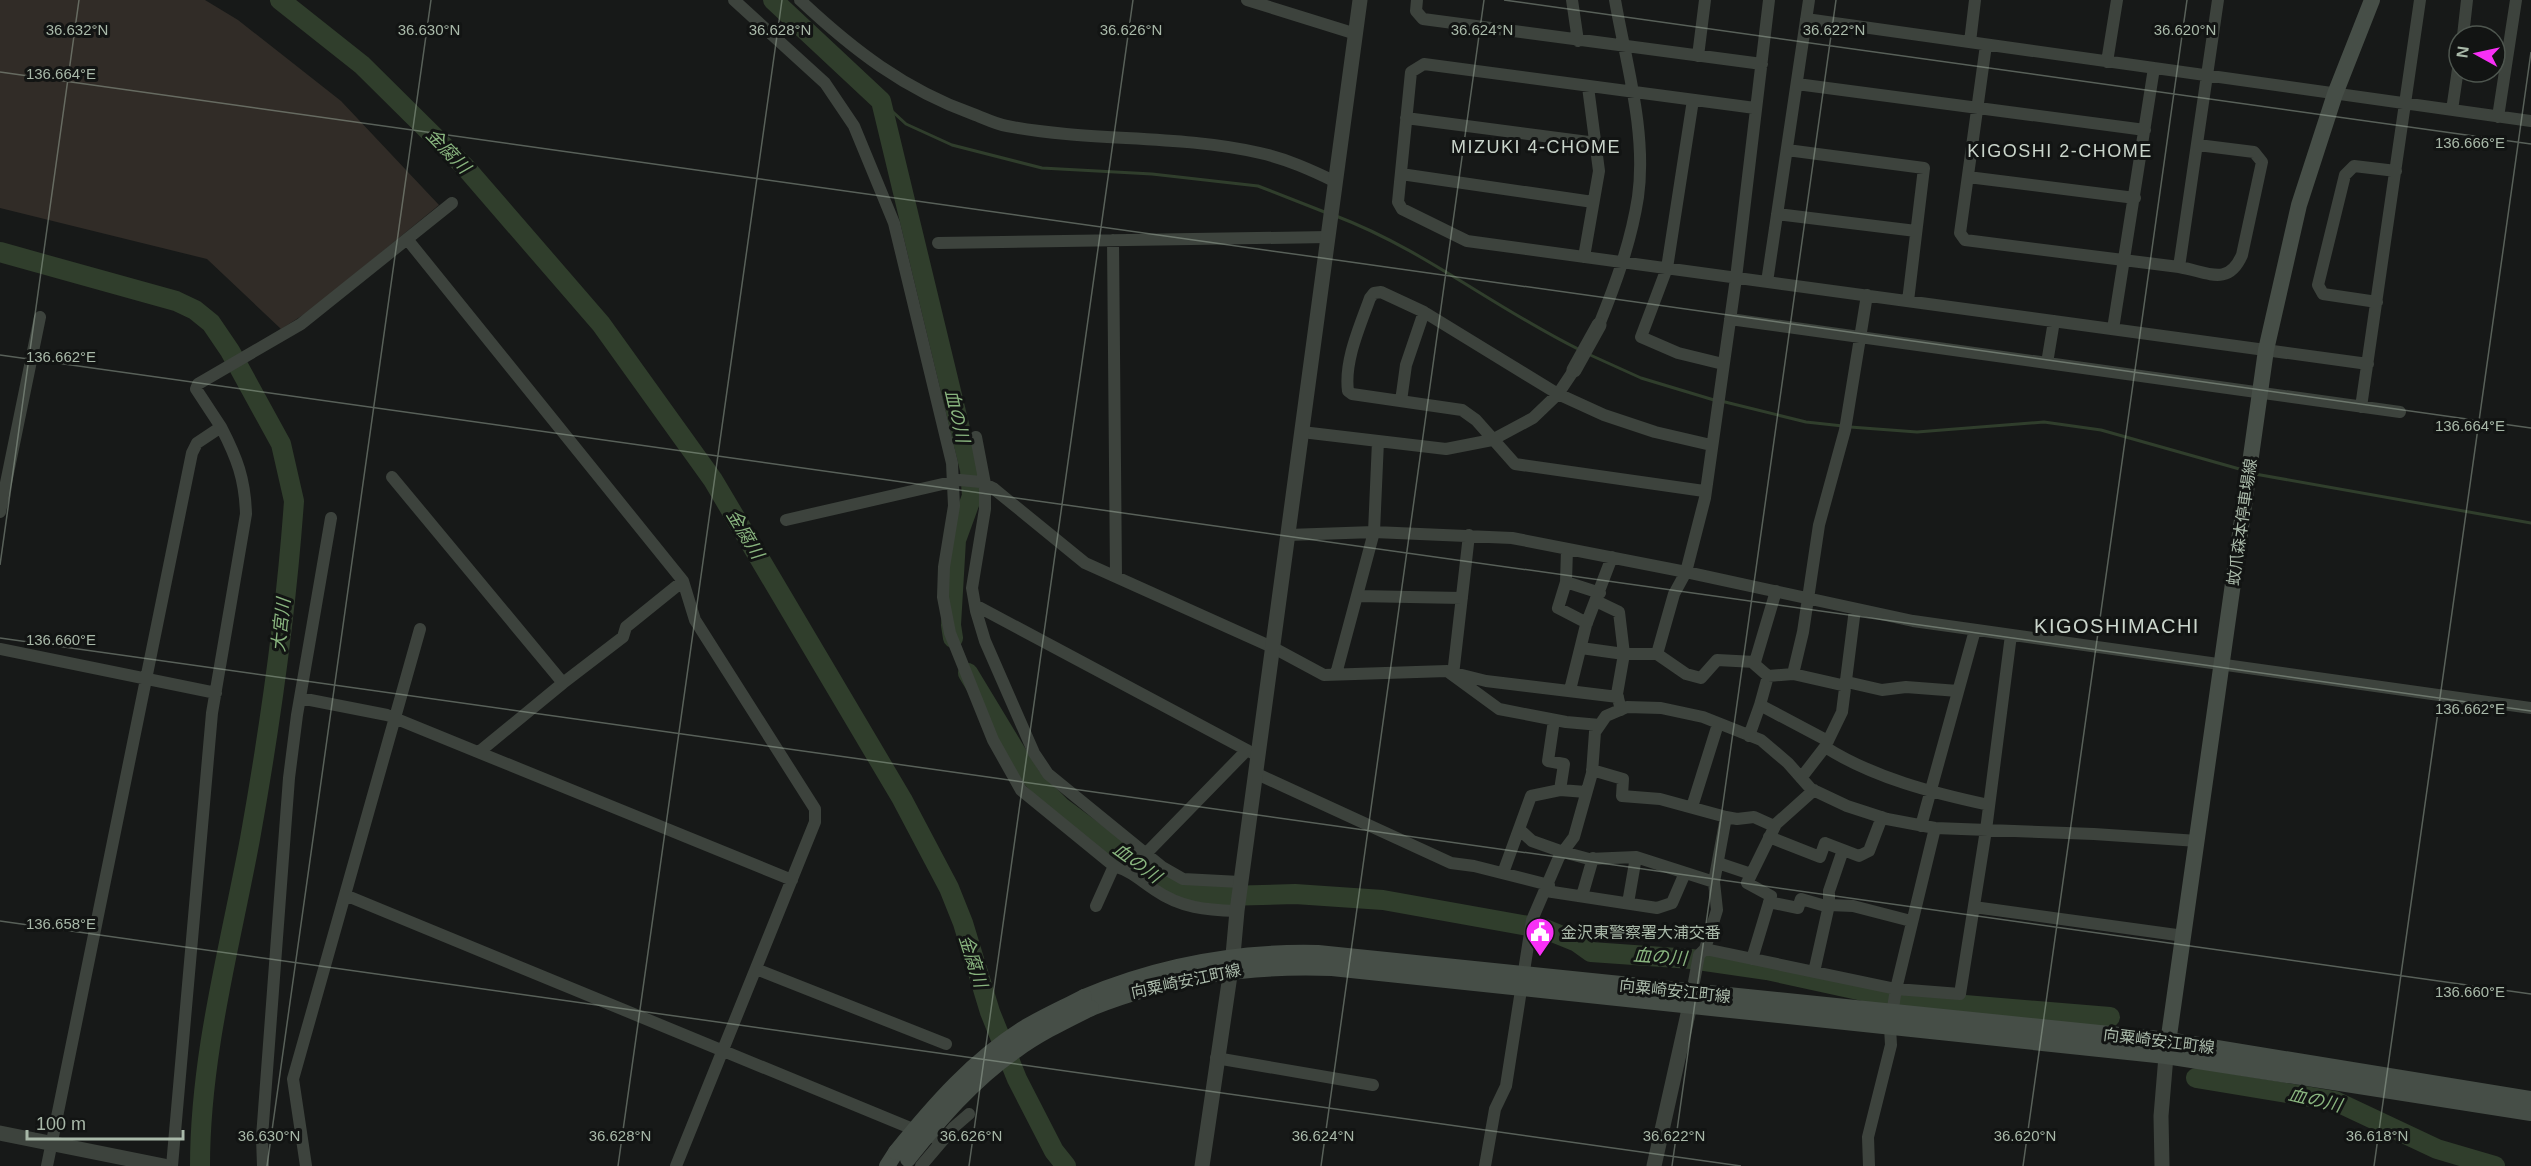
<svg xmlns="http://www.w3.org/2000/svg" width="2531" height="1166" viewBox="0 0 2531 1166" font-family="Arial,'Noto Sans JP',sans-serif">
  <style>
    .green { fill: #312c27 }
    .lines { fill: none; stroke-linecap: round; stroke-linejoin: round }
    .stream { stroke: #303e2c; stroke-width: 3 }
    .river { stroke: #303e2c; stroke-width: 20 }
    .minor { stroke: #3d433d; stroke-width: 12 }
    .tertiary { stroke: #3d433d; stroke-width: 15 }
    .secondary { stroke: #464e47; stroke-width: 16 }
    .secondary-bridge { stroke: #464e47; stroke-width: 16 }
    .ticks { fill: none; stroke: #a9b9a9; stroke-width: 1.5; stroke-opacity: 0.45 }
    .labels { text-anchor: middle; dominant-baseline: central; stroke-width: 6; stroke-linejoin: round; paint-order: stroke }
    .street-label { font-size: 16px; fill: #a9b9a9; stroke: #121413 }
    .poi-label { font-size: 16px; fill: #a9b9a9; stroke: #121413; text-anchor: start }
    .neighbourhood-label { font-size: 18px; letter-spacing: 1.5px; fill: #cad5cb; stroke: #121413 }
    .water-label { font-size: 18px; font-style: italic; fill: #89b57f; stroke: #121413 }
    .quarter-label { font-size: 20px; letter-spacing: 1.5px; fill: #cad5cb; stroke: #121413 }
    .ticks-label { font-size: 15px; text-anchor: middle; fill: #a9b9a9; stroke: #121413; stroke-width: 6; stroke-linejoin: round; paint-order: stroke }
  </style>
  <rect width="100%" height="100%" fill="#171918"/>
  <path class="green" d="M0,0h205l33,20 103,81 98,104 -128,105 -30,19 -74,-70 -207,-51z"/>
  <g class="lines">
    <path class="stream" d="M881,101l25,23 46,21 90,23 110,6 106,12 69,27
      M1336,216c87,33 160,93 244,134
      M1588,354l53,24 73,22
      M1721,401l85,21 37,4
      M1850,427l67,5 127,-10 57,8 142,40
      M2255,474l276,49"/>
    <path class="river" d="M280,0l82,65 104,103 135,156 112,156 189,319 47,89 14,35 27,89 27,67 37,72 12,15
      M773,0l108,101 89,369 2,26 -16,44 -5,85 2,13
      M0,252l176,49 19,9 16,13 19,28 51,93 13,57c-8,113 -24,226 -44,338 -20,108 -50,216 -50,327
      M968,673l63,104 30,30 102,76 18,9 42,4 72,-2 88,6 162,29 32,13 14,10 100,7 76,11 119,26 55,7 169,14
      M2196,1078l139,23 102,48 58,17"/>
    <path class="minor" d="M734,0l91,83 29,43 40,97 58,240 2,43 -10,61 -1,30 7,36 43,107 28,50 93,76c17,5 26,14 41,24 26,18 51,20 82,21
      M800,0c52,49 105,90 173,114 11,4 22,10 34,12 83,16 170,8 253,27 27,6 51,17 76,29
      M1247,0l109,34
      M1417,0l-1,11 7,8 339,45
      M1572,0l6,41
      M1806,19l725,102
      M2463,36l4,-36
      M1970,42l5,-42
      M1986,45l-26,188 5,7 214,27 39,-267
      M1698,56l7,-56
      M2107,62l10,-62
      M1797,84l348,46
      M1693,100l-26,168 -26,69 37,16 45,11
      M1755,108l-331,-44 -13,8 -13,130 4,7 65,32 901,123
      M2452,110l7,-48
      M2498,117l18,-117
      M1406,118l190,25
      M1787,150l137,18 -16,133
      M1401,174l192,28
      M1968,177l167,21
      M1777,214l139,17
      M407,239l276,342 12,39 120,189v13l-139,344
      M1113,240l3,336
      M938,243l390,-6
      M1584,257l15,-86 -11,-84
      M2179,267c29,5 49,20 63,-12l20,-93 -8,-10 -56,-7
      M1767,282l42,-282
      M2377,302l-54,-8 -5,-9 27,-110 9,-9 42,5
      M1730,319l670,93
      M1599,325c17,-42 32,-83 39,-128 9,-64 -12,-134 -23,-197
      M2113,329l41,-261
      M2047,363l7,-42
      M1401,401l5,-36 18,-53
      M2361,407l59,-407
      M1302,432l144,17 46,-9 41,-22 25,-24 16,-24
      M976,437l9,47v25l-13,79 4,23 9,30 49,112 14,21 114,93 21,12 57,3
      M392,477l171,206 -84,69
      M1704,491l-189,-27 -39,-44 -14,-10 -110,-16 -4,-3c-4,-30 12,-65 22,-93l4,-5 7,-1 43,20 134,82 46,21 51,17 56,13
      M0,512l40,-195
      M786,520l174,-40 21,2 12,6 92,75 187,84 52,28 123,-4 52,38 67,13 34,3
      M1288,535l86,-3 138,6 174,34 227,49 618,87
      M1567,549l-1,33 -8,26 29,15
      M1566,582l34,11
      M1357,596l105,2
      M975,605l283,151
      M1581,648l43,6 -5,-42 -23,-11
      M0,649l216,44
      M1657,654l17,-60 12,-22 19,-74 31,-220 33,-278
      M1752,662l16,14 -8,29
      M1454,673l32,8 132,16
      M1336,674l38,-142 4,-91
      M1453,675l16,-140
      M1768,676l25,-2
      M1847,682l35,8 24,-3 52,4
      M563,683l60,-46 3,-10 57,-46
      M1846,686l-53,-12 10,-42 16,-107 26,-95 22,-135
      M1570,690l16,-65 26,-68
      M300,698l87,17 405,165
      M1621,710l-4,-16 7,-40h33l29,20 15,4 16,-18 38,2 21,-71
      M1554,720l-6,41 16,3 -4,26
      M1749,736l11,-31 68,36
      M1825,747c49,31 108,46 164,58
      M1592,770l31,9 -1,17 38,3 66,18 -12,65
      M1255,773l196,90 23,3 75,19
      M1801,778l24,-31 17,-35 13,-103
      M1692,807l26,-83
      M1726,817l11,2 17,-2 20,9
      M1921,826l54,-196
      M1519,829l13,12 31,11 26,7 47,-2 78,25 3,28 -12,39
      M1769,837l51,20 5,-14 34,13 10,-5 13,-34
      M1718,863l33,11
      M1130,870l117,-120
      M1503,873l28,-77 29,-6 26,2
      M1546,891l111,17 15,-5 13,-30
      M345,895l597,246
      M1582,896l11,-38
      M1769,902l29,6 3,-9 28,8
      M1628,903l8,-46
      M1829,905l24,1 58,15
      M1096,906l18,-40
      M1974,907l210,29
      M1752,959l19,-63 -24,-13 29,-59 38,-34
      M756,969l190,75
      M1814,972l15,-67v-14l14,-41
      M1692,993l7,-38 6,-6 191,40 64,5 26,-164 25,-195
      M1216,1058l157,27
      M47,1166l145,-713 5,-10 24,-16 -25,-38 2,-5 103,-60 151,-121
      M172,1166l40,-453 34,-199c-1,-35 -9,-56 -25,-87
      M263,1166l-1,-29 27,-359 8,-63 34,-197
      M306,1166l-13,-87 127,-450
      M921,1166l33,-39 15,-13
      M1485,1166l10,-57 11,-23 26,-166 27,-63 15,-20 18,-64 3,-41 11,-16 21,-9 34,1 42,9 58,23 27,23 23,26 36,17 40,13 48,9 159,6 104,7
      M1869,1166l-1,-29 23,-92 -1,-18 6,-38 39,-161"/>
    <path class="tertiary" d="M1574,370l25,-45
      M0,1133l164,33
      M1202,1166l31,-211 4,-44 123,-911
      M1654,1166l38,-170
      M2162,1166l-1,-50 5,-60"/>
    <path class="secondary" d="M1084,997c76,-32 152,-46 234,-44l850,87 363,59
      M1091,1008c82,-32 153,-43 241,-40l834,88 365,57
      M2167,1050l99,-700 33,-145 36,-111 37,-94
      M887,1166l9,-14"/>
    <path class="secondary-bridge" d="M896,1152c38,-47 78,-93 130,-125 19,-11 39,-20 58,-30
      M908,1159c31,-39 65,-79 107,-108 23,-17 50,-30 76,-43"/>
  </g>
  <path class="ticks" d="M1504,0l1027,144M0,72l2531,356M0,355l2531,356M0,565l79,-565M0,638l2531,356M0,921l1741,245M267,1166l164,-1166M618,1166l164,-1166M969,1166l164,-1166M1321,1166l163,-1166M1672,1166l164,-1166M2023,1166l164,-1166M2374,1166l157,-1114"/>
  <defs>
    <g id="civic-pin" transform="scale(1.5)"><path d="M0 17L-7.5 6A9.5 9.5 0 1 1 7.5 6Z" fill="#f830f6" stroke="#121413"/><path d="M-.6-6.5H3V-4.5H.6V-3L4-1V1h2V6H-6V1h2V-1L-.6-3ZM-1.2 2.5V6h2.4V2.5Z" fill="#fff"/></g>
  </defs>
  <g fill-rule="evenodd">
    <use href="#civic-pin" x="1540" y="932"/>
  </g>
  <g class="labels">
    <g class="street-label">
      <text transform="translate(2242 522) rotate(-82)">蚊爪森本停車場線</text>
      <text transform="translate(1186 981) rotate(-12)">向粟崎安江町線</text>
      <text transform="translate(1675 991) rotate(6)">向粟崎安江町線</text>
      <text transform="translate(2159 1041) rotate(7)">向粟崎安江町線</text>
    </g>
    <g class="poi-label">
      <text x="1561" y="932">金沢東警察署大浦交番</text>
    </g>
    <g class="neighbourhood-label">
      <text x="1536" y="147">MIZUKI 4-CHOME</text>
      <text x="2060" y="151">KIGOSHI 2-CHOME</text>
    </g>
    <g class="water-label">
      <text transform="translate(448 151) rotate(46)">金腐川</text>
      <text transform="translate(957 416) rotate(77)">血の川</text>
      <text transform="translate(745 534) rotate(59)">金腐川</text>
      <text transform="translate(281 625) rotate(-84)">大宮川</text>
      <text transform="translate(1137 863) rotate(36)">血の川</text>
      <text transform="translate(1660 957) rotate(4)">血の川</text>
      <text transform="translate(973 961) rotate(72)">金腐川</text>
      <text transform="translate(2315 1100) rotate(13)">血の川</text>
    </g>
    <g class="quarter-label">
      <text x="2117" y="626">KIGOSHIMACHI</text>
    </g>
  </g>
  <g class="ticks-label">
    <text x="77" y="35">36.632°N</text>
    <text x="429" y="35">36.630°N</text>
    <text x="780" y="35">36.628°N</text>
    <text x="1131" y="35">36.626°N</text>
    <text x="1482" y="35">36.624°N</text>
    <text x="1834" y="35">36.622°N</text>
    <text x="2185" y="35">36.620°N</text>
    <text x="61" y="79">136.664°E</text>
    <text x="2470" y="148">136.666°E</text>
    <text x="61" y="362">136.662°E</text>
    <text x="2470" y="431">136.664°E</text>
    <text x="61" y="645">136.660°E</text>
    <text x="2470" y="714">136.662°E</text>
    <text x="61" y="929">136.658°E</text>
    <text x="2470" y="997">136.660°E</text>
    <text x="269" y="1141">36.630°N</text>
    <text x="620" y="1141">36.628°N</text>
    <text x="971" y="1141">36.626°N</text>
    <text x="1323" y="1141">36.624°N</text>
    <text x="1674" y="1141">36.622°N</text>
    <text x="2025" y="1141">36.620°N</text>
    <text x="2377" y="1141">36.618°N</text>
  </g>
  <g transform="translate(2477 54) rotate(278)"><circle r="28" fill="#121413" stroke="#4e564f" stroke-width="1.5"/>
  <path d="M0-4.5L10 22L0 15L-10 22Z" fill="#f830f6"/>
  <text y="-9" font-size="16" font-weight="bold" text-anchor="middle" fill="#a9b9a9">N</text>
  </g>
  <path d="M27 1130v9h156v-9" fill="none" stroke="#a9b9a9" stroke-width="3"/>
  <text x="36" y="1130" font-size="18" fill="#a9b9a9" stroke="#121413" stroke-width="4.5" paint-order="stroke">100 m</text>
</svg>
